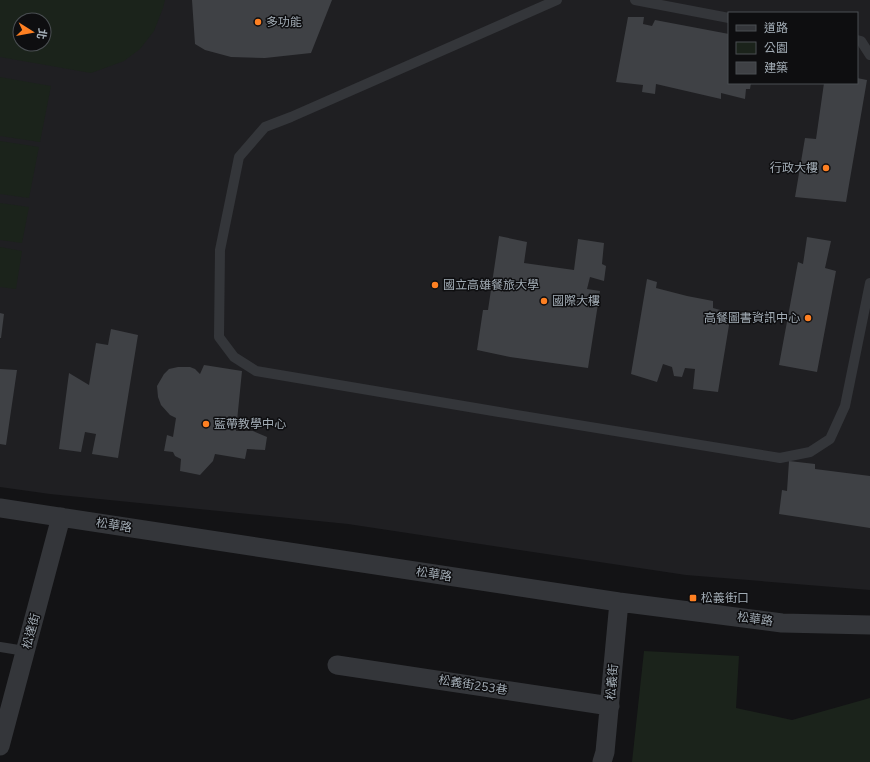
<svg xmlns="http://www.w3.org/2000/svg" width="870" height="762" viewBox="0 0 870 762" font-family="'Nunito Sans','Noto Sans TC',sans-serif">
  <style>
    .built { fill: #1f1f22; fill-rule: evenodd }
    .green { fill: #1b231b; fill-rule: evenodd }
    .building { fill: #3f4145 }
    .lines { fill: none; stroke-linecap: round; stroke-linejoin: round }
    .lane { stroke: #34363a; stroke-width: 10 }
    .street { stroke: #34363a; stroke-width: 19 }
    .poi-dot { fill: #fe8022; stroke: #0e0e10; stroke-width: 1.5 }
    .labels { text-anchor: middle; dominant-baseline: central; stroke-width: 3; stroke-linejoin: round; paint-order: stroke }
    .poi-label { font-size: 12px; fill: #a3adb6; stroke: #0e0e10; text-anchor: start }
    .street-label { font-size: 12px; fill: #a3adb6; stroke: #0e0e10 }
  </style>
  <rect width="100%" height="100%" fill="#131315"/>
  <path class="built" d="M0,0h870v590l-184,-15 -338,-51 -298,-30 -50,-7zM729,13h128v70h-128zM20,20h24v24h-24z"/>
  <path class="green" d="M0,0h165l-2,8 -9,23 -14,18 -16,12 -33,12 -91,-16zM20,20h24v24h-24z
    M0,77l51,9 -11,56 -40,-6z
    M0,141l39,6 -10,51 -29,-4z
    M0,203l29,4 -7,36 -22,-3z
    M0,247l22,4 -6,38 -16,-2z
    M644,651l95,5 -3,52 56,12 78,-22v64h-238z"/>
  <path class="building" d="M192,0h140l-21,53 -46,5 -34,-1 -26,-7 -10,-6z
    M628,17h16l-1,7 9,2 3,-6 74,14v49h22l-1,6h-4l-1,10 -24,-6v6l-65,-15 -1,10 -13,-2 1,-7 -27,-3z
    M857,78l10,2 -21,122 -51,-5 10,-59 11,1 8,-56h33z
    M499,236l28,6 -3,21 50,7 4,-31 26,4 -2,21 4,2 -2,15 -14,-4 -3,12 13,2 -12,77 -78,-11 -33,-7 6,-40h5z
    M807,237l24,4 -6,27 11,3 -19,101 -38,-7 19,-103 5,2z
    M647,279l10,3 -1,6 31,8 26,5v7l18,5 -13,79 -25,-3 2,-20 -10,-1 -3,9 -8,-1 -2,-9 -9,-3 -6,18 -26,-8z
    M0,313l4,1 -3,24h-1z
    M111,329l27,6 -20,123 -26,-4 4,-20 -11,-2 -4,20 -22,-3 10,-76 20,12 7,-42 12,2z
    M204,365l38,6 -6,60h17l14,6 -2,13 -18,-1 -2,10 -30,-5 -2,7 -13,14 -20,-4 1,-12 -6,-3 -2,-4 -9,-1 3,-16 6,2 3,-19 -6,-3 -9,-10 -3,-8 -1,-11 7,-12 5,-5 9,-2h12l5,2 5,5z
    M0,369l17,1 -11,75 -6,-1z
    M789,461l26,3v5l55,7v52l-91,-14 3,-24 5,1z"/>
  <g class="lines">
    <path class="lane" d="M557,0l-266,117 -26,10 -26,30 -19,93 -1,87 15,20 22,14 243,41 281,46 30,-6 20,-13 15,-33 25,-123
      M635,0l94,18
      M857,40l4,1 9,14
      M0,647l25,4"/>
    <path class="street" d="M0,508l619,94 163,21 88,2
      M337,665l273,41
      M0,746l61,-229
      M602,762l3,-10 14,-150"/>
  </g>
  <g class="poi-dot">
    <circle cx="258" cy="22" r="4"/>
    <circle cx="826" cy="168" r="4"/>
    <circle cx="435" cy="285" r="4"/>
    <circle cx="544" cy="301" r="4"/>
    <circle cx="808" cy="318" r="4"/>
    <circle cx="206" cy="424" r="4"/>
    <rect x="689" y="594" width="8" height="8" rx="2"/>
  </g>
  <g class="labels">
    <g class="poi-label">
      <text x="266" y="22">多功能</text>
      <text x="818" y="168" text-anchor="end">行政大樓</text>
      <text x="443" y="285">國立高雄餐旅大學</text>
      <text x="552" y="301">國際大樓</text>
      <text x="800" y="318" text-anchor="end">高餐圖書資訊中心</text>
      <text x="214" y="424">藍帶教學中心</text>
      <text x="701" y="598">松義街口</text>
    </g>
    <g class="street-label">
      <text transform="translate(114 525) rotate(9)">松華路</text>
      <text transform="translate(434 574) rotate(9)">松華路</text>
      <text transform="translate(755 619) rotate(7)">松華路</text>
      <text transform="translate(31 631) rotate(-75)">松達街</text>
      <text transform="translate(612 682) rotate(-85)">松義街</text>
      <text transform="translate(473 685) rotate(9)">松義街253巷</text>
    </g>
  </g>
  <rect x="728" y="12" width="130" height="72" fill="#0e0e10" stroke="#4a4e52"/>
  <rect x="736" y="25" width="20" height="6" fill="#34363a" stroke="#4a4e52"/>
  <text x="764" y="32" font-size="12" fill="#a3adb6">道路</text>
  <rect x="736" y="42" width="20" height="12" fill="#1b231b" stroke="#4a4e52"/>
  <text x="764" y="52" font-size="12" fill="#a3adb6">公園</text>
  <rect x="736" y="62" width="20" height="12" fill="#3f4145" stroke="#4a4e52"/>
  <text x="764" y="72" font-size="12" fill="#a3adb6">建築</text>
  <g transform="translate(32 32) rotate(101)"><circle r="19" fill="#0e0e10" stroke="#4a4e52"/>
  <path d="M0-3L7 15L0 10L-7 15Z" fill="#fe8022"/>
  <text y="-6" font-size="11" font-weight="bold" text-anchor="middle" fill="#a3adb6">北</text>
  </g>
</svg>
